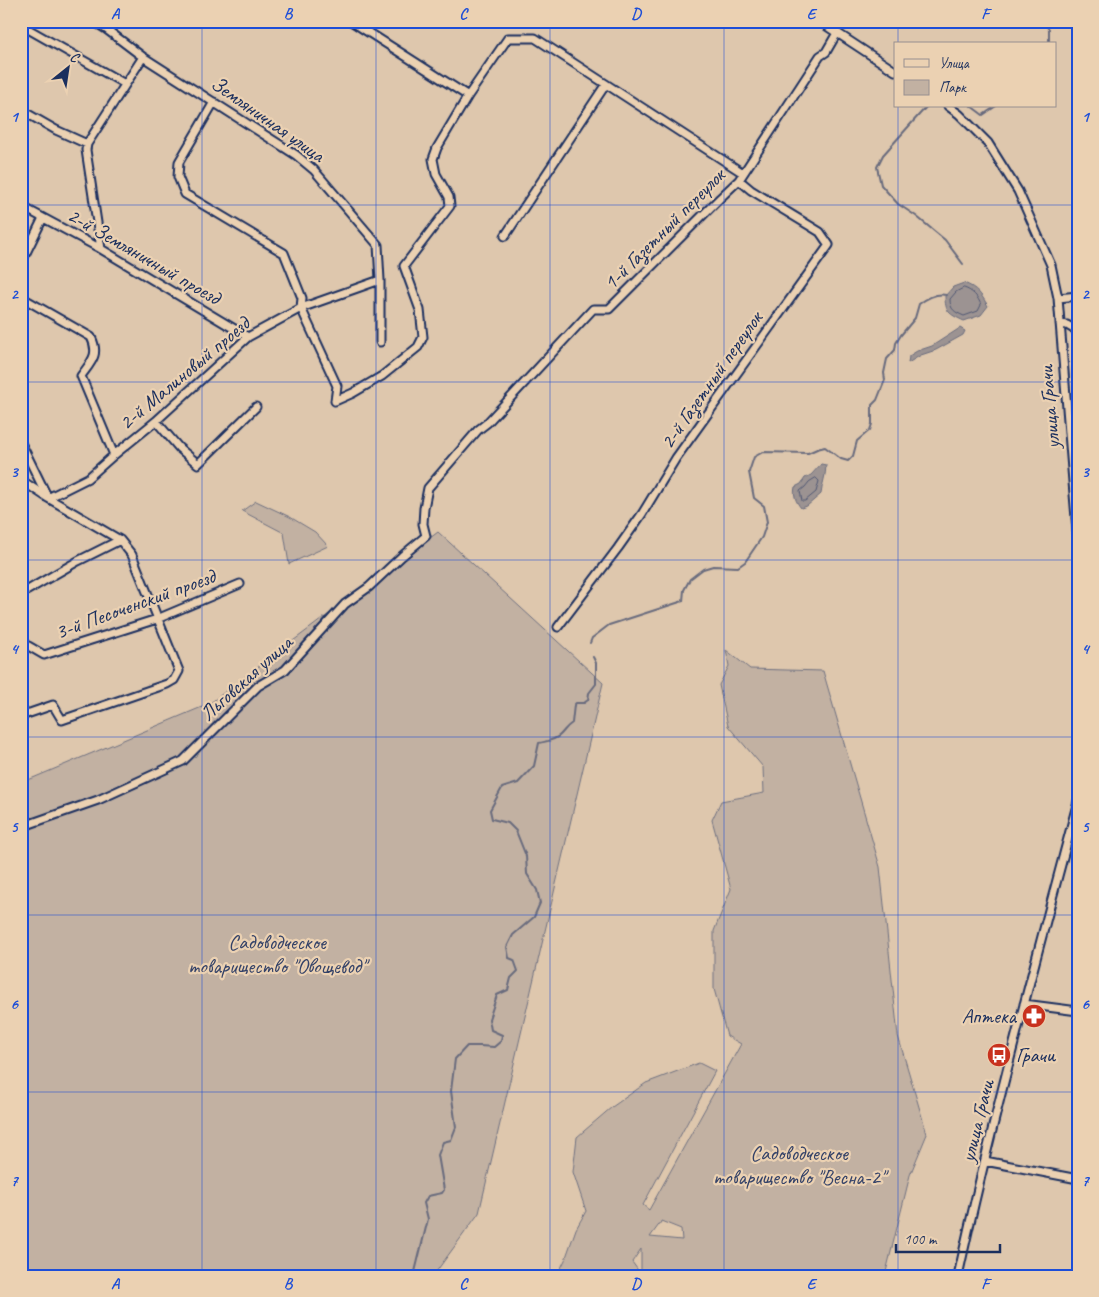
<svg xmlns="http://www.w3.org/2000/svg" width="1099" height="1297" viewBox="0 0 1099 1297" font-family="Caveat,sans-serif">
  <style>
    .green { fill: #c2b1a2; stroke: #6e7080; fill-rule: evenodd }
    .water { fill: #9c9392; stroke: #686b7d }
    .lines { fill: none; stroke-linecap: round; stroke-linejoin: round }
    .shore { stroke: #4f5773; stroke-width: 1 }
    .stream { stroke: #686b7d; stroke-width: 2 }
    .minor-casing { stroke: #1b2f5e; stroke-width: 11 }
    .minor { stroke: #ebd1b2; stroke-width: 7 }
    .grid { fill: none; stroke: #1d4ed8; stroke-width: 1; stroke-opacity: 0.55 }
    .labels { text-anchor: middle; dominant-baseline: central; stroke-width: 4.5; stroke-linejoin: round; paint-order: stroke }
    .street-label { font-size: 21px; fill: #1b2f5e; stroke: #ebd1b2 }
    .park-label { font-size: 21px; fill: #344268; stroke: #ebd1b2 }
    .poi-label { font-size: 21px; fill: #1b2f5e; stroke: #ebd1b2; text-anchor: end }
    .neatline { fill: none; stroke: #1d4ed8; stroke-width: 2 }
    .grid-label { font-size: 16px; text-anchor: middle; font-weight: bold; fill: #1d4ed8 }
  </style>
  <rect width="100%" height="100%" fill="#dec7ad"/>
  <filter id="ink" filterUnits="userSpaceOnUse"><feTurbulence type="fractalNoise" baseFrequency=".02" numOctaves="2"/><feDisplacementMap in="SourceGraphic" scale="10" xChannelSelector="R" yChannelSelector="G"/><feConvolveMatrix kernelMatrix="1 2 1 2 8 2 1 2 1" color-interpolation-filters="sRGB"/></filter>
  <g filter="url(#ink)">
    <path class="green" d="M256,501l34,16 25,15 13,14 -39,18 -5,-31 -42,-22z
      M438,532l165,151 -124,530 -46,63h-412v-493l188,-79z
      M726,650l24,19 73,2 57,196 18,169 29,98 -17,41 -25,101h-328l8,-16 11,-31 10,-18 -13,-39 4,-35 35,-30 34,-24 53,-20 16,8 -72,134 6,5 92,-166 -14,-8 -13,-47v-58l17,-42 -19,-69 9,-19 43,-8 -1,-26 -35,-41 -9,-41 10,-19zM661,1221l20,8 1,11 -32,-3 11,-15zM641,1249v24h-1l-8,-11z"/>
    <path class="water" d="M964,283c13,5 17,11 24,23l-7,9 -17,6c-15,-7 -19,-9 -19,-25l8,-9z
      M960,328l5,3 -2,4 -27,15 -15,5 -13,8 1,-7 8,-5 15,-5z
      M821,464l5,1c0,11 -4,19 -5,29l-14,12 -6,2c-5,-6 -8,-13 -6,-21l6,-3 4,-6 6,-3z"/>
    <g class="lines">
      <path class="shore" d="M964,288c9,3 14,9 17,17l-3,6 -14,5c-9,-4 -14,-6 -14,-17l6,-7z
        M816,478l3,3 -3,11 -11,9h-3l-2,-10 5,-4 4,-5z"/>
      <path class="stream" d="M1042,21l7,8v13l-2,2
        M927,106l-44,49 -6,12 4,18 17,19 18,12 29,24 18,24
        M971,106l12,9 13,-9
        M590,643l2,-5 17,-13 74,-24 1,-11 6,-11 13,-10 10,-3 25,1 7,-5 17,-25 5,-15 -3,-16 -10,-8 -5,-26 5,-15 9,-5 45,1 9,-4 8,-2 16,12 7,2 5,-5 4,-15 13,-11 2,-6v-19l5,-5 8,-20 -1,-7 3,-14 8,-9 1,-7 5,-8 14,-17 4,-14c8,-6 18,-11 27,-9
        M414,1276l14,-57 -4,-16 4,-7 14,-3 2,-3 -6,-35 5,-13 8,-2 5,-13 -5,-36 4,-32 12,-13h13l14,1 7,-6 1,-6 -11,-5 -2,-11 8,-24 11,-5 3,-12 7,-7 -4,-11 -5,-2 -2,-11 6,-12 21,-18 6,-14 -3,-13 -10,-16 -1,-18 -10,-25 -8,-8 -16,-4 -2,-9 12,-22 16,-5 16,-17 5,-23c8,-2 15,-2 21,-8 5,-5 6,-8 12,-12l2,-18 2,-2h8l4,-3 1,-7 7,-9v-21l-3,-6"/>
      <g class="minor-casing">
        <path id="minor" d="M93,21l13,8 37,28 153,98 18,15 64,75 2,35v62
          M351,21l117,75
          M819,21l76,50
          M21,25l104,59
          M214,102l-35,60 -1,15 7,17 99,59 18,45 -1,10 36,78 -2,15
          M948,106l11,8 29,29 30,48 33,74 7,33 20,245
          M21,110l35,20 31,14
          M21,206l80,43 147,88
          M505,236l101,-152
          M101,249l-15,-99 1,-6 56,-87
          M21,263l22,-45
          M21,297l70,40c9,18 0,25 -10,39l33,79
          M1058,298l20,-2
          M1060,324l7,1 10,6 1,2
          M335,401l18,-8 29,-17 36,-29 5,-10 -3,-27 -16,-44 46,-60 -1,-9 -13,-23 -3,-15 4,-11 31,-52 40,-58h27l208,135
          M156,421l23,27 19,16 58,-57
          M21,443l27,55
          M21,480l27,18 72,42 12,15 47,116 -5,9 -7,4 -105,36 -9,-15 -32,11
          M48,498l40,-20 26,-23 42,-34 92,-84 53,-29 79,-28
          M21,594l57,-33 42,-21
          M558,627l60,-79 24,-34 34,-56 153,-213 -9,-13 -69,-42 -12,-10
          M21,634l4,10 19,11 113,-36 83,-35
          M21,827l77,-27 85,-39 75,-75 27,-16 60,-66 24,-17 33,-31 24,-20 -3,-12 1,-16 4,-20 50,-58 9,-7 106,-114h16l111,-111 19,-18 81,-124 6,-4 11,-19
          M1024,1004l54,7
          M985,1161l93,18
          M958,1276c35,-160 78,-317 120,-475"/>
      </g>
      <use href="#minor" class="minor"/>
    </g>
  </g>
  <path class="grid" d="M202,21v1255M376,21v1255M550,21v1255M724,21v1255M898,21v23M898,106v1170M21,205h1057M21,382h1057M21,560h1057M21,737h1057M21,915h1057M21,1092h1057"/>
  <defs>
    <g id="pharmacy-disc" transform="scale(1.25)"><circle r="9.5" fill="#c8321e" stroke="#ebd1b2"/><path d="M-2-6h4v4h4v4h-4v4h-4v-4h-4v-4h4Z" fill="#fff"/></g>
    <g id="bus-disc" transform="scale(1.25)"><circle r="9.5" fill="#c8321e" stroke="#ebd1b2"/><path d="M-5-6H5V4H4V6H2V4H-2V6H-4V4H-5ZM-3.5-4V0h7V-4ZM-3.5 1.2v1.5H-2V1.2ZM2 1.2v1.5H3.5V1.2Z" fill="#fff"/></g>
  </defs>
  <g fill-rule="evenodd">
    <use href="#pharmacy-disc" x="1034" y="1016"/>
    <use href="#bus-disc" x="999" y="1055"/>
  </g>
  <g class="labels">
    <g class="street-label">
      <text transform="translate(268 119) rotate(35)">Земляничная улица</text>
      <text transform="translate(664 229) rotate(-45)">1-й Газетный переулок</text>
      <text transform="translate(144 256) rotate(30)">2-й Земляничный проезд</text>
      <text transform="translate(184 373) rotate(-40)">2-й Малиновый проезд</text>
      <text transform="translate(711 380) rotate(-55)">2-й Газетный переулок</text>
      <text transform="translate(1049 407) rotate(-95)">улица Грачи</text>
      <text transform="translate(135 604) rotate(-20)">3-й Песоченский проезд</text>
      <text transform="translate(246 678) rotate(-42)">Льговская улица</text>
      <text transform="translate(977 1121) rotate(-76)">улица Грачи</text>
    </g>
    <g class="park-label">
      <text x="277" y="942">Садоводческое<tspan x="277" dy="24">товарищество "Овощевод"</tspan></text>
      <text x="799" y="1153">Садоводческое<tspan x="799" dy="24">товарищество "Весна-2"</tspan></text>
    </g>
    <g class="poi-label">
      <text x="1016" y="1016">Аптека</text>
      <text x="1016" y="1055" text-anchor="start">Грачи</text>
    </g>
  </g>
  <rect width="1099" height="1297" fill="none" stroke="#ebd1b2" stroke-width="55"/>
  <rect x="894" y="42" width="162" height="65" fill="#ebd1b2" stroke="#989090"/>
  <rect x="904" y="59" width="25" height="8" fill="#ebd1b2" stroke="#989090"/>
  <text x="939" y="68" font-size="15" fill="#1b2f5e">Улица</text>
  <rect x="904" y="80" width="25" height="15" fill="#c2b1a2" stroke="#989090"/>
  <text x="939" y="92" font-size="15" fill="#1b2f5e">Парк</text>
  <g transform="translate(68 68) rotate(30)" stroke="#ebd1b2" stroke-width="4" paint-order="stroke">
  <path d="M0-4L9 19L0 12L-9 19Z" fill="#1b2f5e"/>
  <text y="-8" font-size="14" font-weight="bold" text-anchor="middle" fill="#1b2f5e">С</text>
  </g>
  <path d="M896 1244v8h104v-8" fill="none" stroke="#1b2f5e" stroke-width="2.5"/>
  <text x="904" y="1244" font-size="15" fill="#1b2f5e" stroke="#ebd1b2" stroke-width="4" paint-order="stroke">100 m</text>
  <rect x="28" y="28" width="1044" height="1242" class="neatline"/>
  <g class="grid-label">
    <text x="115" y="19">A</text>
    <text x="288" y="19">B</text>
    <text x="463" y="19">C</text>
    <text x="636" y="19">D</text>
    <text x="811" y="19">E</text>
    <text x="985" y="19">F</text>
    <text x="14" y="122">1</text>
    <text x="1085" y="122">1</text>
    <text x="14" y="299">2</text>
    <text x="1085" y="299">2</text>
    <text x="14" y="477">3</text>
    <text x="1085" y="477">3</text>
    <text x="14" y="654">4</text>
    <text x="1085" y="654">4</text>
    <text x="14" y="832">5</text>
    <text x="1085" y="832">5</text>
    <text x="14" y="1009">6</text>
    <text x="1085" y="1009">6</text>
    <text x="14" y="1186">7</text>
    <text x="1085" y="1186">7</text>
    <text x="115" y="1289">A</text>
    <text x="288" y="1289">B</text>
    <text x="463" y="1289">C</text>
    <text x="636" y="1289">D</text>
    <text x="811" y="1289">E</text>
    <text x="985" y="1289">F</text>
  </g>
</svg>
